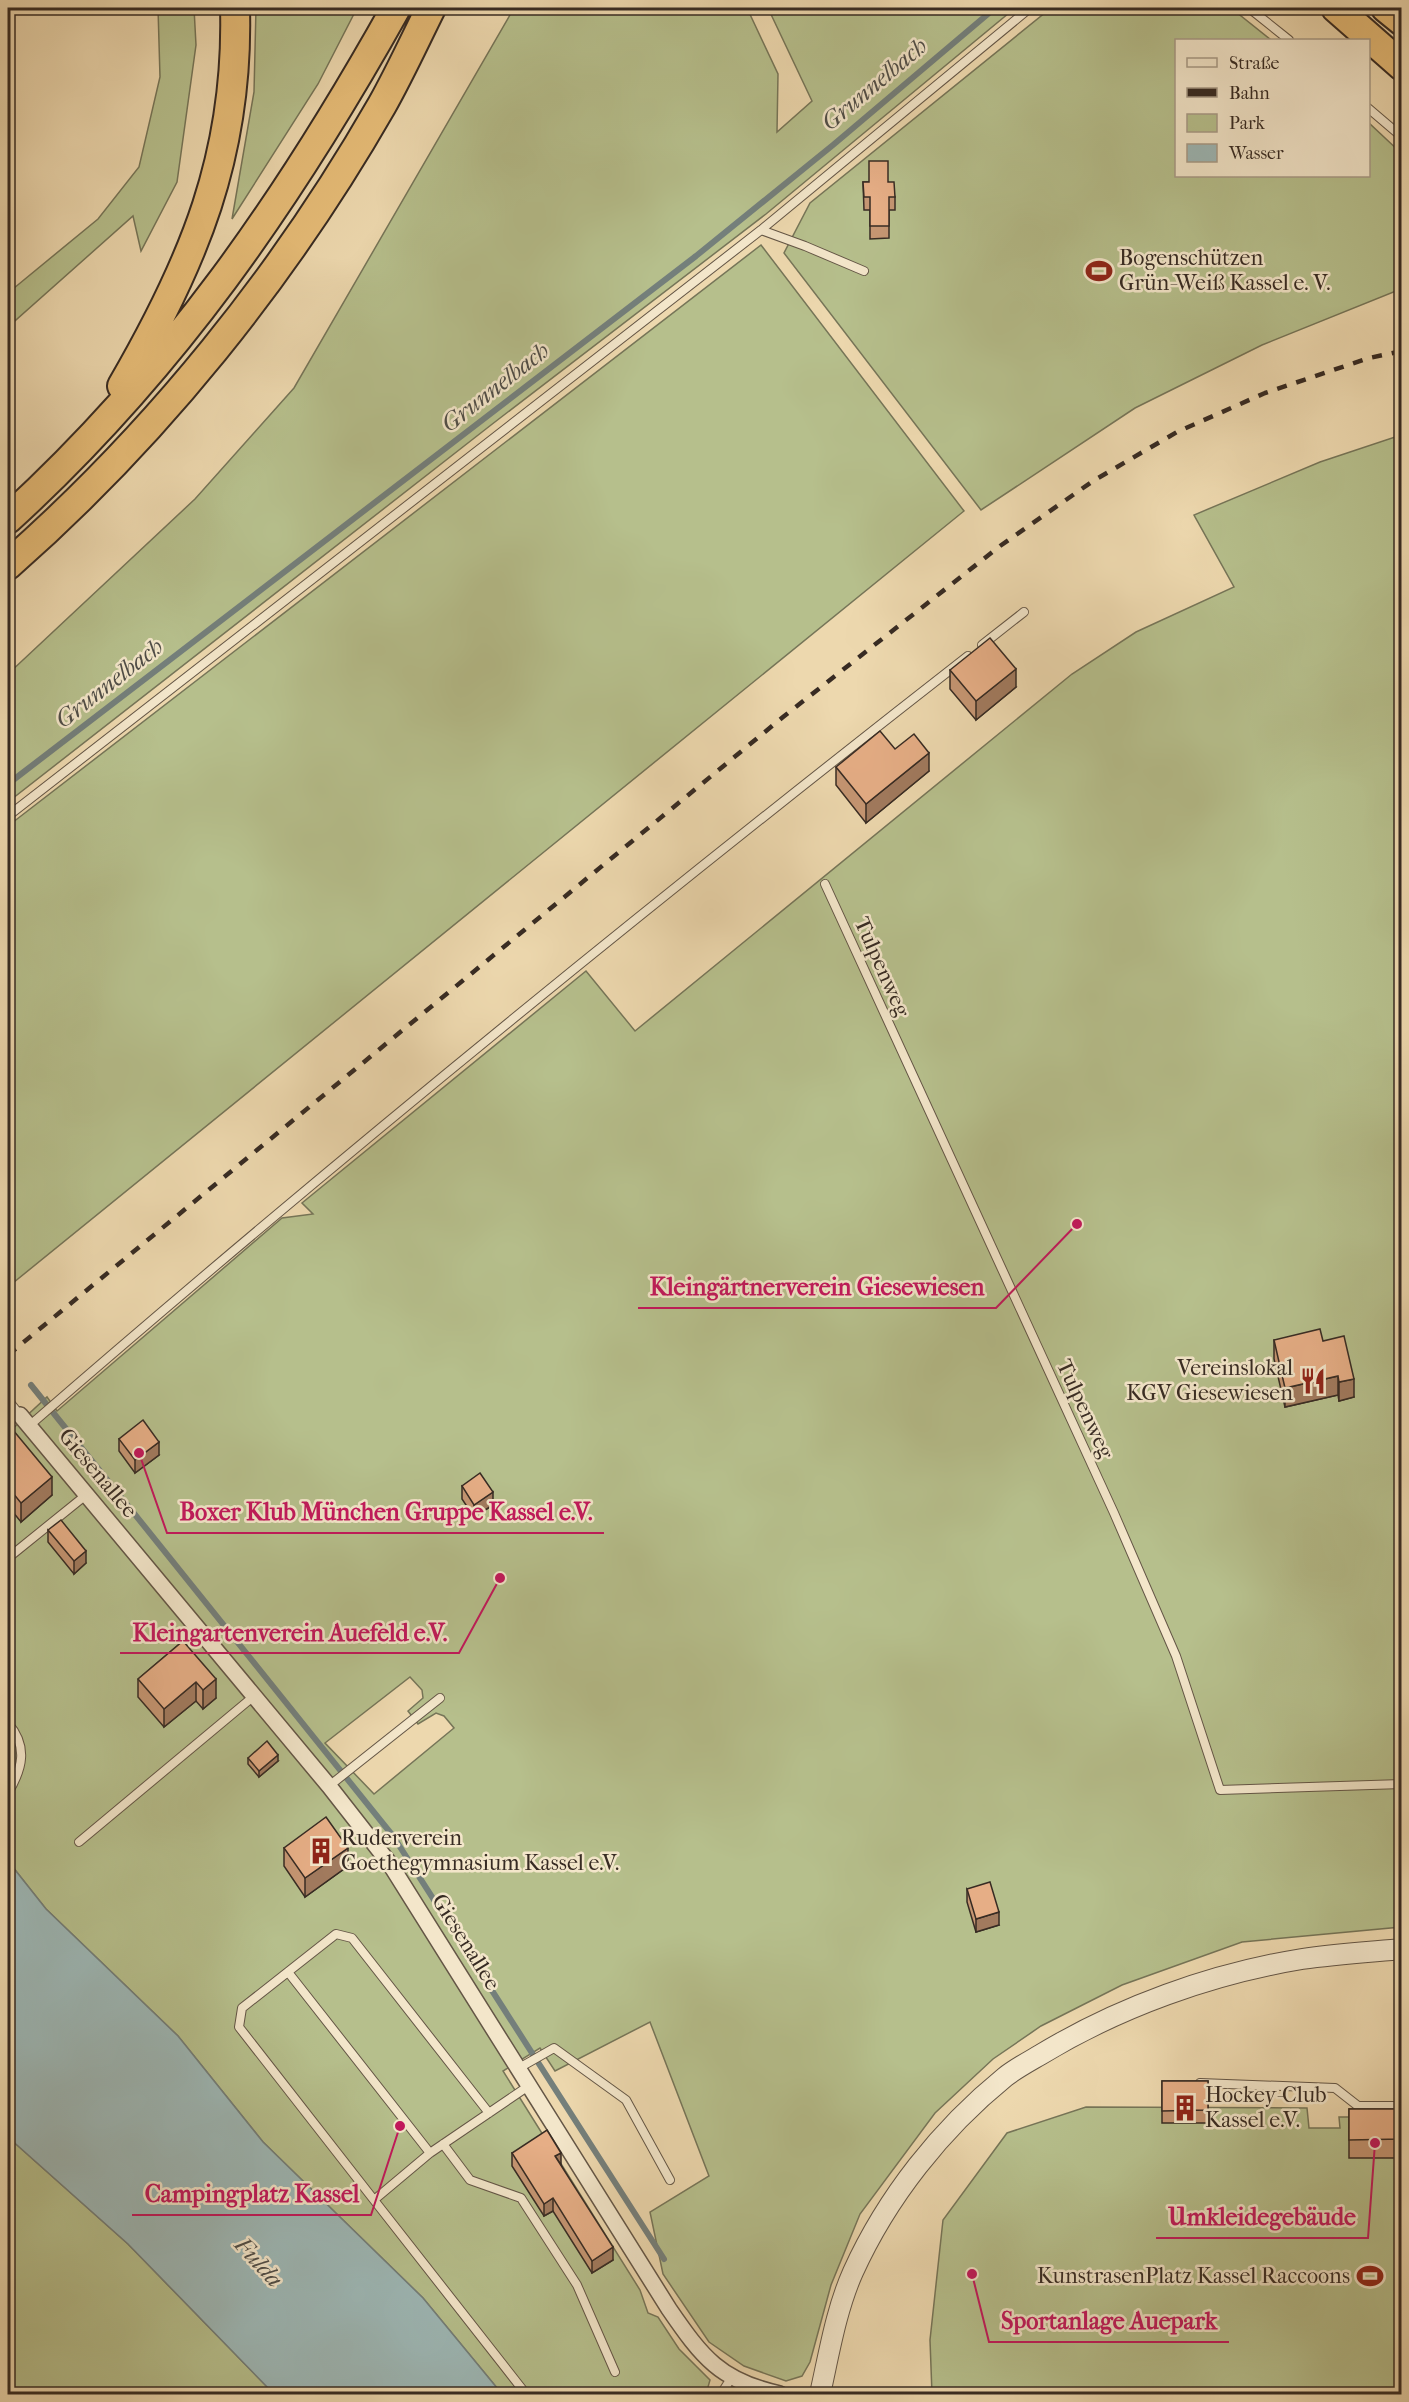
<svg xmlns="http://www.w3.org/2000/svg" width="1409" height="2402" viewBox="0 0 1409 2402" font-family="'IM FELL French Canon',serif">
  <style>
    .green { fill: #b6bf8c; stroke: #767558; stroke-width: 1.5; fill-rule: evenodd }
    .water { fill: #9db7b5; stroke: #747f7b; stroke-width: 1.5 }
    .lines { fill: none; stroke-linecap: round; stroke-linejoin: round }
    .stream { stroke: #747f7b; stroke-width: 6 }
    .service-casing { stroke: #645646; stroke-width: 10 }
    .minor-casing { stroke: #645646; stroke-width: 18 }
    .tertiary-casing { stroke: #645646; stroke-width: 22 }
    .motorway-casing { stroke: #372b23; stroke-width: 32 }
    .service { stroke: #f3e6ca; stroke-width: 8 }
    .minor { stroke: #f3e6ca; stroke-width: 15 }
    .tertiary { stroke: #f3e6ca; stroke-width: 20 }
    .motorway { stroke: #e6bc77; stroke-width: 28 }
    .rail { stroke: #372b23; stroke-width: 4.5; stroke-dasharray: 10 10; stroke-linecap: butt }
    .wall { fill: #c69673; stroke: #372b23; stroke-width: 1.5 }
    .shaded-wall { fill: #a17a5e; stroke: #372b23; stroke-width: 1.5 }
    .building { fill: #e6ae86; stroke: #372b23; stroke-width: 1.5 }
    .labels { text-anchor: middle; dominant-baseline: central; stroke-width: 5; stroke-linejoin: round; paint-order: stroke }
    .poi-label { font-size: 22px; fill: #372b23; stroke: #f3e6ca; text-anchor: start }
    .street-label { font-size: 22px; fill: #372b23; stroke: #f3e6ca }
    .water-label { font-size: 24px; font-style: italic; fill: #504e48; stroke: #f3e6ca }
    .leader { fill: none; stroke: #c2185b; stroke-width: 2 }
    .callout-dot { fill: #c2185b; stroke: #f3e6ca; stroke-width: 2 }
    .callout-label { font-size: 24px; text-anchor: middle; font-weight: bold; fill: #c2185b; stroke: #f3e6ca; stroke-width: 5; stroke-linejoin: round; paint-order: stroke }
  </style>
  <rect width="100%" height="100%" fill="#edd8ae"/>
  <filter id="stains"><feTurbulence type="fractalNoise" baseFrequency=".00333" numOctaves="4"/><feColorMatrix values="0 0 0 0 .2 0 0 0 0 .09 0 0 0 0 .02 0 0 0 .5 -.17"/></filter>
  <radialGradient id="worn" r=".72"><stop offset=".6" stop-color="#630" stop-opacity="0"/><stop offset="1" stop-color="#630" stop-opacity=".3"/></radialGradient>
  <path class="green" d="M158,8h36l2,37 -19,137 -36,69 -8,-35 -125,111v-34l90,-74 41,-52 21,-90z
    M256,8h101l-39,76 -86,135 22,-127z
    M514,8h233l31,66 -1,58 35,-31 -44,-93h247l-249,206 -275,211 -483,377v-128l187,-175 99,-111z
    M1051,8h180l40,32h-95v136h192l1,-53 32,30v136l-139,56 -127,63 -154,102 -197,-257 26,-50z
    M761,245l203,266 -956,776v-461z
    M1401,435v1492l-159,15 -120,43 -81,41 -48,33 -58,54 -75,101 -29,71 -21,77 -8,14 -16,5 -42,-15 -35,-24 -46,-68 -13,-62 59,-36 -59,-154 -95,49 -15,-23 -37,23 137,219 8,23 10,4 21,32 31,31 -4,14h-204l-79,-96 -160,-156 -85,-106 -132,-127 -38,-48v-428l39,-36 10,14 225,-193 31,-4 -11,-11 284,-232 49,60 437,-357 64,-42 98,-45 -40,-72 126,-53zM410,1677l12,13 1,8 -15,13 10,13 18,-11 8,3 10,12 -80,66 -49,-51z
    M1086,2107l221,1 2,20h31l-1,-11h62v277h-469l-2,-54 13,-120 64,-87z
    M8,2137l120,107 146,150h-266z"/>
  <path class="water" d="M8,1861l38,48 132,127 85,106 160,156 79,96h-228l-146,-150 -120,-107z"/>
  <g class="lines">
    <path class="stream" d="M8,784l688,-528 137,-111 162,-137
      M31,1385l362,451 271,423"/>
    <g class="service-casing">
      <path id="service" d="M1249,8l40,32
        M1368,108l34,29
        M761,230l44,16 59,25
        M982,645l42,-33
        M8,816l753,-586 269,-222
        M825,884l289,629 62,143 44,134 182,-6
        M8,1400l12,15
        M29,1426c306,-266 620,-521 939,-770
        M8,1558l78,-63
        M8,1723c20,23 15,45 0,70
        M329,1786l111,-88
        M79,1842l175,-146
        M288,1972l142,181
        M519,2068l35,-20 72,52 44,80
        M1200,2083l135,5 23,18h44
        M443,2144l27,36 51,18 56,87 38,87
        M374,2200l-135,-173 3,-19 94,-74 16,4 137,175
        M526,2394l-152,-194 56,-47 100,-68
        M721,2394l11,-17"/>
    </g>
    <g class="minor-casing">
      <path id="minor" d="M20,1415l309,371 61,78 279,445c33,48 51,72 111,85"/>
    </g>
    <g class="tertiary-casing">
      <path id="tertiary" d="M820,2394c9,-40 16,-84 33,-122 34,-75 88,-143 152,-195 10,-8 23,-15 35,-22 79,-48 171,-81 262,-96 33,-5 67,-7 100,-10"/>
    </g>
    <g class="motorway-casing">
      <path id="motorway" d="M1336,8l66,58
        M1386,8l16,13
        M122,386c72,-124 117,-232 113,-378
        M8,519c164,-150 280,-318 388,-511
        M8,565c148,-130 276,-289 374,-460 18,-32 33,-65 49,-97"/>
    </g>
    <use href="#service" class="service"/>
    <use href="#minor" class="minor"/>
    <use href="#tertiary" class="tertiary"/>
    <use href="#motorway" class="motorway"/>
    <path class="rail" d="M8,1355l775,-638 217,-171 93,-65 84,-49 88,-39 104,-35 33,-7"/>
  </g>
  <path class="wall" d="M863,182h25l7,15v13h-6v28l-19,1v-29h-6z
    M950,670l66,17 -40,33 -26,-31z
    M895,749l34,22 -63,52 -30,-38v-18z
    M1274,1340l49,1 31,56 -15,4 -1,-6 -53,12 -11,-48z
    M8,1424l44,71 -31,27 -13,-16z
    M119,1439l40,16 -24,18 -16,-22z
    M462,1486l31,19 -19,12 -12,-18z
    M48,1530l38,33 -12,11 -26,-32z
    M183,1641l33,57 -13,11 -7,-8 -32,26 -26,-30v-18z
    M248,1758l30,3 -19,16 -11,-13z
    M284,1848l64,18 -43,31 -21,-31z
    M967,1889l32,36 -23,7 -9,-30z
    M1162,2081h46v42h-46z
    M1349,2109h52v49h-52z
    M512,2153l49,12 52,95 -21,13 -39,-62 -9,5 -32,-50z"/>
  <path class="shaded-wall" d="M1016,669v18l-40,33v-19z
    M929,753v18l-63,52v-19z
    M1338,1376v19l-53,12v-19z
    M1354,1379v18l-15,4v-19z
    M159,1442v13l-24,18v-13z
    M52,1477v18l-31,27v-19z
    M493,1492v13l-19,12v-12z
    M86,1551v12l-12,11v-13z
    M216,1679v19l-13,11v-19z
    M196,1682v19l-32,26v-18z
    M278,1755v6l-19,16v-6z
    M348,1848v18l-43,31v-19z
    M999,1912v13l-23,7v-13z
    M561,2153v12l-6,-9z
    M553,2198v13l-9,5v-12z
    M613,2247v13l-21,13v-12z"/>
  <path class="building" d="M869,161h19v21h6l1,15h-6v29h-19v-29h-6l-1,-15h6z
    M990,638l26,31 -40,32 -26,-31z
    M880,731l15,18 19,-15 15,19 -63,51 -30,-37z
    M1320,1329l3,12 21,-5 10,43 -15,3 -1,-6 -53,12 -11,-48z
    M143,1420l16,22 -24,18 -16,-21z
    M8,1424l44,53 -31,26 -13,-16z
    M480,1473l13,19 -19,13 -12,-19z
    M61,1520l25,31 -12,10 -26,-31z
    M183,1641l33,38 -13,11 -7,-8 -32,27 -26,-30z
    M267,1741l11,14 -19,16 -11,-13z
    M326,1817l22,31 -43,30 -21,-30z
    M990,1882l9,30 -23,7 -9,-30z
    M1162,2081h46v29l-46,1z
    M1349,2109h52v30l-52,1z
    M547,2130l14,23 -6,3 58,91 -21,14 -39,-63 -9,6 -32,-51z"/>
  <defs>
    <g id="stadium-bare" transform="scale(2.07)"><path d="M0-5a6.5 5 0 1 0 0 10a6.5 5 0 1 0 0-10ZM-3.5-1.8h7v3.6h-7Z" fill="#8f2418" stroke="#f3e6ca" stroke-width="2.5" paint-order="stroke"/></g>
    <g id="restaurant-bare" transform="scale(2.07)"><path d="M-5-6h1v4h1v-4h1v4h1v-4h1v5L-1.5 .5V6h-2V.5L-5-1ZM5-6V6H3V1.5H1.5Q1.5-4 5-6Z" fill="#8f2418" stroke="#f3e6ca" stroke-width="2.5" paint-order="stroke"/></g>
    <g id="building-bare" transform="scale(2.07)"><path d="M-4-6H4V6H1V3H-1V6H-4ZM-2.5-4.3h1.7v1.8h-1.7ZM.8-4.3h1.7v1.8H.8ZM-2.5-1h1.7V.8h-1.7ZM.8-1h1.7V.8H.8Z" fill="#8f2418" stroke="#f3e6ca" stroke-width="2.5" paint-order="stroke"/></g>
  </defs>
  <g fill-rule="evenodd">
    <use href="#stadium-bare" x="1099" y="271"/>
    <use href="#restaurant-bare" x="1313" y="1381"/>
    <use href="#building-bare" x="321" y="1851"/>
    <use href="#building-bare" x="1185" y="2108"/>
    <use href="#stadium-bare" x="1370" y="2276"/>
  </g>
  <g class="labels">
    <g class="poi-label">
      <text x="1119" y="258">Bogenschützen<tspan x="1119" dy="25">Grün-Weiß Kassel e. V.</tspan></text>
      <text x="1293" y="1368" text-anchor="end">Vereinslokal<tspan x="1293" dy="25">KGV Giesewiesen</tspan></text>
      <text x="341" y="1838">Ruderverein<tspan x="341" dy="25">Goethegymnasium Kassel e.V.</tspan></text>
      <text x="1205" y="2095">Hockey-Club<tspan x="1205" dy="25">Kassel e.V.</tspan></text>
      <text x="1350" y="2276" text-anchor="end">KunstrasenPlatz Kassel Raccoons</text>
    </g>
    <g class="street-label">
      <text transform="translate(882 967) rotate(66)">Tulpenweg</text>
      <text transform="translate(1085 1409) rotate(65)">Tulpenweg</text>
      <text transform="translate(98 1473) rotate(50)">Giesenallee</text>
      <text transform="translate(466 1942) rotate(58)">Giesenallee</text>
    </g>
    <g class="water-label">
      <text transform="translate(874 84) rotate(-40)">Grunnelbach</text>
      <text transform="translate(495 387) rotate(-38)">Grunnelbach</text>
      <text transform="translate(109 683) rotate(-38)">Grunnelbach</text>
      <text transform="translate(259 2262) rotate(48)">Fulda</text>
    </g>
  </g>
  <path class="leader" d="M1077 1224L996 1308H638M139 1453L167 1533H604M500 1578L459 1653H120M400 2126L371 2215H132M1375 2143L1368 2238H1156M972 2274L989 2342H1229"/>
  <g class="callout-dot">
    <circle cx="1077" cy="1224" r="6"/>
    <circle cx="139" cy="1453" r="6"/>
    <circle cx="500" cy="1578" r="6"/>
    <circle cx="400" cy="2126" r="6"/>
    <circle cx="1375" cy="2143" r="6"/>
    <circle cx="972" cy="2274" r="6"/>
  </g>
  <g class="callout-label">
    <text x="817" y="1295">Kleingärtnerverein Giesewiesen</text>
    <text x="386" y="1520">Boxer Klub München Gruppe Kassel e.V.</text>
    <text x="290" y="1641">Kleingartenverein Auefeld e.V.</text>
    <text x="252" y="2202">Campingplatz Kassel</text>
    <text x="1262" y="2225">Umkleidegebäude</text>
    <text x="1109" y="2329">Sportanlage Auepark</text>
  </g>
  <rect width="1409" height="2402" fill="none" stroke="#edd8ae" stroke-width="30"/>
  <rect x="9" y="9" width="1391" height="2384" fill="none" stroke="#372b23" stroke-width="3"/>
  <rect x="15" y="15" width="1379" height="2372" fill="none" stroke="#372b23" stroke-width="1.5"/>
  <rect x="1175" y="39" width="195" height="138" fill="#f3e6ca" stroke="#a89b87" stroke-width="1.5"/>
  <rect x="1187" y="58" width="30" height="9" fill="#f3e6ca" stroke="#a89b87" stroke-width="1.5"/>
  <text x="1229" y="69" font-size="18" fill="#372b23">Straße</text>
  <rect x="1187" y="88" width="30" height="9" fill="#372b23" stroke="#a89b87" stroke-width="1.5"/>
  <text x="1229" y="99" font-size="18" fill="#372b23">Bahn</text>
  <rect x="1187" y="114" width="30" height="18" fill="#b6bf8c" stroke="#a89b87" stroke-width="1.5"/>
  <text x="1229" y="129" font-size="18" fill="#372b23">Park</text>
  <rect x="1187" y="144" width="30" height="18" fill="#9db7b5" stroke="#a89b87" stroke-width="1.5"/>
  <text x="1229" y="159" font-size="18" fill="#372b23">Wasser</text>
  <rect width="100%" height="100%" filter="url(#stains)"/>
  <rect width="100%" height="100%" fill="url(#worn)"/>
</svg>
